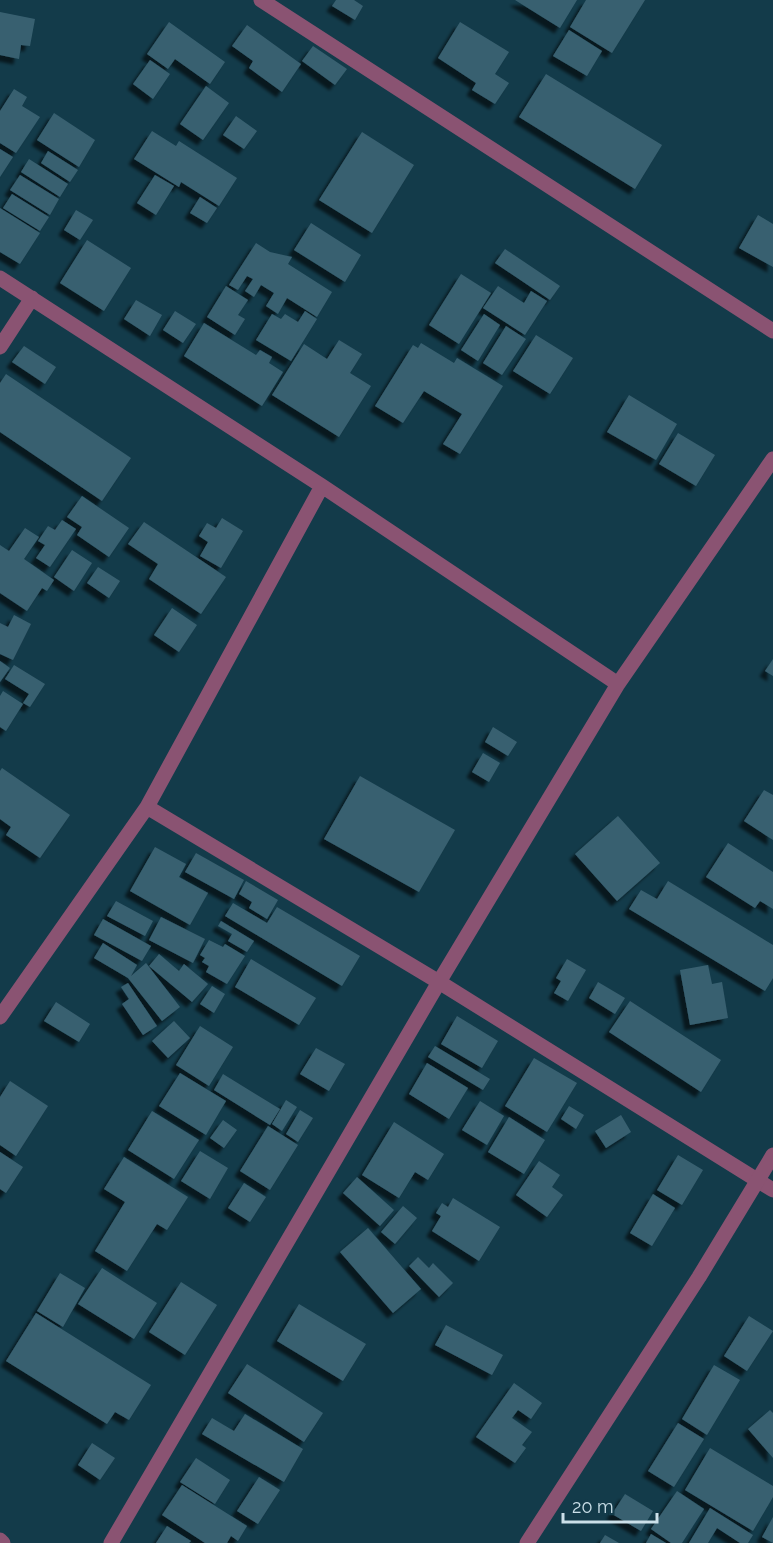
<svg xmlns="http://www.w3.org/2000/svg" width="773" height="1543" viewBox="0 0 773 1543" font-family="Raleway,sans-serif">
  <style>
    .building { fill: #396070; filter: url(#shadow) }
    .lines { fill: none; stroke-linecap: round; stroke-linejoin: round }
    .minor { stroke: #8a5372; stroke-width: 15 }
    .tertiary { stroke: #8a5372; stroke-width: 15 }
  </style>
  <defs>
    <filter id="shadow"><feDropShadow dx="-5.5" dy="5.5" stdDeviation="1.5" flood-color="#0009"/></filter>
  </defs>
  <rect width="100%" height="100%" fill="#133b4a"/>
  <path class="building" d="M336,0h18l9,6 -8,14 -23,-14z
    M515,0h62l-17,28z
    M586,0h59l-33,53 -42,-26z
    M0,12l35,7 -5,27 -9,-1 -2,14 -19,-4z
    M169,22l56,40 -15,22 -35,-25 -7,10 -21,-15z
    M460,22l49,30 -14,22 14,9 -14,21 -23,-14 4,-7 -38,-25z
    M247,25l54,39 -19,28 -33,-24 4,-7 -21,-15z
    M569,30l33,21 -15,25 -34,-20z
    M313,46l34,23 -12,16 -33,-24z
    M150,60l20,14 -17,25 -20,-15z
    M546,74l116,71 -27,44 -116,-72z
    M206,86l23,17 -26,37 -23,-16z
    M14,89l13,8 -5,9 18,11 -24,36 -16,-10v-32z
    M54,113l41,27 -16,27 -42,-27z
    M236,116l21,15 -13,18 -21,-14z
    M152,131l24,15 3,-5 58,37 -18,28 -38,-24 -2,5 -45,-28z
    M362,132l52,33 -42,68 -53,-33z
    M0,149l13,8 -13,20z
    M48,151l30,19 -8,12 -29,-19z
    M29,159l39,25 -8,13 -39,-25z
    M20,175l39,24 -9,16 -40,-25z
    M155,175l19,11 -18,29 -19,-12z
    M12,194l37,23 -9,14 -37,-23z
    M200,197l17,11 -10,15 -17,-10z
    M0,208l40,25 -20,31 -20,-12z
    M76,210l17,10 -13,20 -16,-10z
    M758,215l15,9v43l-34,-19z
    M311,223l50,32 -16,27 -51,-32z
    M87,240l44,28 -27,43 -44,-28z
    M256,243l14,9 22,5 -4,7 44,28 -15,25 -30,-19 -9,16 -12,-8 8,-13 -13,-8 -7,12 -9,-6 8,-12 -6,-3 -9,14 -9,-5z
    M505,249l55,37 -10,14 -55,-37z
    M461,274l30,19 -32,51 -30,-19z
    M226,286l22,14 -10,15 7,4 -10,16 -28,-18z
    M498,286l26,17 7,-12 16,10 -22,34 -42,-27z
    M136,300l26,15 -12,21 -26,-17z
    M175,311l21,13 -13,19 -20,-13z
    M305,311l12,8 -26,42 -35,-21 16,-26 9,5 4,-5 13,8z
    M484,314l16,11 -22,36 -17,-11z
    M204,323l52,32 4,-5 12,7 -3,6 14,9 -21,34 -78,-50z
    M506,326l20,13 -24,36 -19,-12z
    M536,335l37,23 -23,36 -37,-23z
    M339,340l23,14 -12,19 21,13 -32,51 -67,-42 32,-51 23,15z
    M421,343l33,20 3,-5 46,28 -43,68 -17,-10 19,-30 -38,-23 -21,32 -28,-17 38,-61 5,3z
    M24,346l32,21 -11,17 -33,-22z
    M6,374l125,84 -29,43 -102,-69v-49z
    M629,395l48,29 -21,36 -49,-28z
    M678,433l37,22 -19,31 -37,-22z
    M82,496l47,32 -20,29 -32,-22 5,-8 -15,-10z
    M222,518l21,13 -22,37 -21,-12 8,-14 -9,-6 8,-13 9,5z
    M62,520l14,9 -26,38 -14,-9 9,-13 -7,-4 10,-15 7,4z
    M144,522l82,55 -25,37 -52,-35 9,-15 -30,-20z
    M25,528l14,9 -15,22 30,21 -7,11 -5,-3 -15,23 -27,-18v-48l9,6z
    M72,550l20,13 -18,28 -20,-14z
    M98,567l22,14 -11,17 -22,-15z
    M172,608l25,17 -18,27 -25,-17z
    M14,615l17,9 -18,36 -13,-6v-31l8,4z
    M773,659v17l-8,-5z
    M0,661l10,7 -10,14z
    M14,665l31,19 -15,23 -7,-4 6,-9 -24,-15z
    M3,691l20,13 -17,27 -6,-4v-31z
    M493,727l24,15 -9,14 -23,-14z
    M483,753l17,10 -11,19 -17,-10z
    M2,768l68,47 -30,43 -34,-23 5,-8 -11,-8v-48z
    M360,776l95,54 -36,62 -95,-53z
    M764,790l9,5v45l-29,-19z
    M618,816l42,47 -43,38 -42,-47z
    M728,843l45,29v37l-13,-8 -5,7 -49,-31z
    M155,847l31,17 -7,13 29,16 -18,32 -60,-34z
    M196,853l48,27 -10,19 -49,-27z
    M246,881l32,19 -11,19 -18,-11 3,-6 -13,-8z
    M668,881l105,64v33l-8,13 -136,-82 12,-19 16,9z
    M116,901l37,20 -8,15 -38,-20z
    M233,903l34,20 10,-16 83,49 -18,30 -117,-70z
    M161,917l44,22 -12,24 -44,-23z
    M103,919l48,27 -9,15 -48,-26z
    M221,921l33,20 -7,11 -19,-11 4,-7 -14,-8z
    M209,940l14,7 2,-3 20,12 -18,28 -21,-12 3,-6 -7,-4 3,-4 -5,-3z
    M103,943l34,22 -6,11 15,-13 34,44 -18,14 -34,-43 -34,-20z
    M159,954l20,17 5,-7 24,20 -16,18 -43,-36z
    M251,959l65,39 -17,27 -64,-38z
    M567,959l19,11 -18,31 -14,-8 7,-12 -5,-3z
    M708,965l4,19 10,-2 6,36 -38,7 -10,-55z
    M598,982l27,16 -10,16 -26,-16z
    M128,983l29,43 -14,9 -21,-31 7,-5 -8,-12z
    M212,986l13,8 -11,19 -14,-9z
    M630,1001l91,59 -20,32 -92,-60z
    M56,1002l34,22 -11,18 -35,-21z
    M457,1016l41,25 -16,27 -41,-24z
    M174,1021l16,17 -22,20 -16,-17z
    M200,1026l33,21 -24,39 -33,-21z
    M435,1046l55,33 -7,11 -55,-33z
    M316,1048l29,16 -16,27 -29,-17z
    M534,1058l43,25 -30,49 -42,-26z
    M427,1063l41,25 -19,31 -40,-25z
    M180,1073l46,28 -20,34 -47,-29z
    M223,1074l57,35 -10,16 -56,-35z
    M10,1081l38,25 -32,50 -16,-11v-48z
    M286,1100l11,7 -15,24 -10,-7z
    M480,1101l24,15 -17,29 -25,-15z
    M569,1106l15,9 -8,14 -15,-10z
    M300,1110l13,8 -15,24 -12,-8z
    M152,1111l47,29 -25,39 -46,-29z
    M621,1115l10,17 -25,16 -11,-17z
    M509,1117l36,23 -21,34 -36,-22z
    M223,1120l14,10 -13,18 -14,-10z
    M394,1122l50,32 -16,26 -13,-8 -16,26 -37,-23z
    M268,1126l30,19 -28,45 -30,-19z
    M200,1151l28,17 -18,31 -29,-18z
    M0,1152l23,15 -17,26 -6,-4z
    M678,1155l25,15 -21,35 -25,-15z
    M124,1157l64,40 -21,33 -10,-6 -30,47 -32,-20 30,-49 -21,-13z
    M539,1161l21,14 -8,12 11,8 -16,22 -31,-22z
    M357,1177l37,33 -14,16 -37,-33z
    M244,1183l22,14 -16,25 -22,-14z
    M653,1194l22,14 -23,38 -22,-13z
    M453,1198l47,29 -21,34 -47,-30 9,-15 -5,-3 6,-10 6,4z
    M403,1206l14,12 -22,26 -14,-12z
    M368,1228l53,61 -28,24 -53,-61z
    M418,1257l11,11 4,-5 20,20 -14,14 -30,-31z
    M102,1268l55,35 -23,36 -56,-35z
    M60,1273l25,15 -22,39 -26,-16z
    M181,1282l36,23 -32,50 -36,-23z
    M299,1304l67,40 -23,37 -66,-40z
    M36,1313l115,72 -22,35 -14,-8 -8,12 -101,-63z
    M749,1316l24,15 -26,40 -23,-15z
    M446,1325l57,30 -11,20 -57,-30z
    M247,1364l76,49 -19,29 -76,-49z
    M714,1365l26,15 -33,55 -25,-16z
    M514,1383l28,20 -11,16 -13,-9 -6,8 20,14 -10,13 4,3 -11,15 -39,-26z
    M770,1410l3,3v45l-25,-29z
    M245,1414l58,35 -19,33 -82,-48 10,-16 22,13z
    M678,1423l26,16 -30,48 -26,-16z
    M92,1443l23,15 -15,22 -22,-15z
    M710,1448l63,38v11l-20,34 -68,-41z
    M196,1458l34,22 -15,24 -35,-22z
    M259,1477l21,13 -22,34 -21,-13z
    M182,1485l65,41 -9,15 -7,-5 -4,7h-22l-43,-28z
    M677,1491l27,18 -22,34h-11l-20,-14z
    M625,1494l28,17 -12,20 -29,-17z
    M710,1508l43,27 -5,8h-8l-23,-15 -9,15h-19z
    M773,1517v26l-11,-6z
    M167,1526l24,15 -2,2h-33z
    M651,1534l15,9h-20z
    M605,1535l14,8h-19z"/>
  <g class="lines">
    <path class="minor" d="M261,0l512,331
      M0,278l322,208 296,198
      M0,347l32,-49
      M147,807l292,175 334,208
      M0,1017l147,-210 175,-321
      M0,1540l3,3
      M111,1543l328,-561 179,-298 155,-225"/>
    <path class="tertiary" d="M527,1543l172,-266 74,-122"/>
  </g>
  <path d="M563 1513v9h94v-9" fill="none" stroke="#cbe0e9" stroke-width="3"/>
  <text x="572" y="1513" font-size="18" fill="#cbe0e9" stroke="#133b4a" stroke-width="4.5" paint-order="stroke">20 m</text>
</svg>
